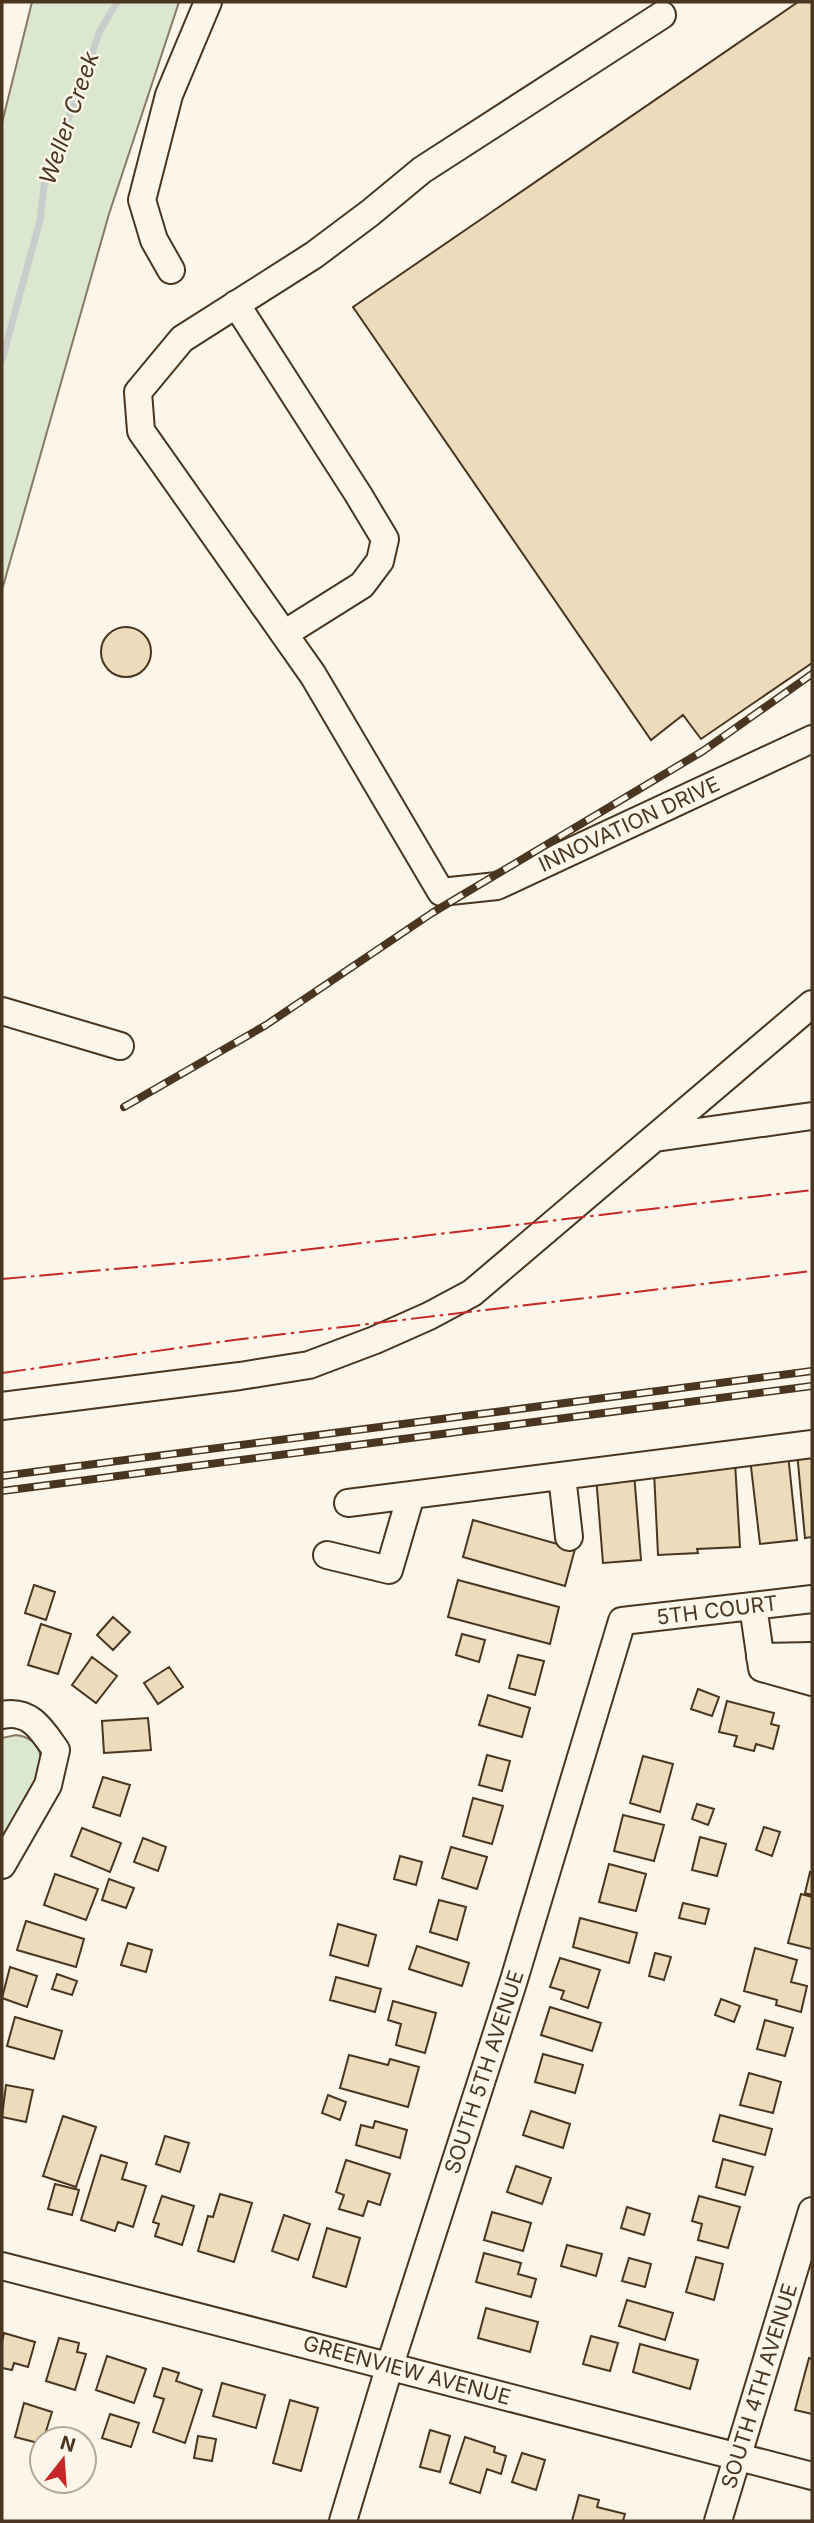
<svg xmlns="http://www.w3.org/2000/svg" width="814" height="2523" viewBox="0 0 814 2523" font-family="Inter,sans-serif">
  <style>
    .green { fill: #dce7d0; stroke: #887966; stroke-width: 2 }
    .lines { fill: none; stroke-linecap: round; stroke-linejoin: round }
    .stream { stroke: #c9cecd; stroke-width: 7 }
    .building { fill: #ecdcbc; stroke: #4a3520; stroke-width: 2 }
    .minor-casing { stroke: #4a3520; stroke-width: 30 }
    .minor { stroke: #fbf6e9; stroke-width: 26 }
    .rail-casing { stroke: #4a3520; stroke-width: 8 }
    .rail { stroke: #fbf6e9; stroke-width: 5; stroke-dasharray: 16; stroke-linecap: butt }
    .power { stroke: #c62828; stroke-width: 2; stroke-dasharray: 24 5 3.5 5; stroke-linecap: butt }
    .labels { text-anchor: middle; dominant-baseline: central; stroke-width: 5; stroke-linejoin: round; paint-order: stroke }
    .street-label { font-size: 21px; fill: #4a3520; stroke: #fbf6e9 }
    .water-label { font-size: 23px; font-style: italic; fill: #4a3520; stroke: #fbf6e9 }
  </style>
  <rect width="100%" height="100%" fill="#fbf6e9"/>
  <path class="green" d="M32,2h147l-70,212 -107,376v-467z
    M16,1735c19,2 28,16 24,36 -2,14 -30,58 -38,74v-107z"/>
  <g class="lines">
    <path class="stream" d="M2,360l38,-140 4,-34 56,-155 17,-29"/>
  </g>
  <path class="building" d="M798,2h14v661l-111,76 -18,-24 -32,25 -298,-433z
    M101 652a25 25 0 1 1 50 0a25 25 0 1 1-50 0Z
    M812,1450v87l-7,1 -8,-86z
    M788,1454l9,86 -37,4 -10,-86z
    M735,1462l5,85 -43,2 1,4 -40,2 -4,-84z
    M634,1473l7,87 -38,3 -7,-87z
    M473,1520l102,29 -10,37 -102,-29z
    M458,1580l101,27 -9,37 -102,-27z
    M34,1585l21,7 -9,28 -21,-7z
    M113,1617l17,15 -17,18 -16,-15z
    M41,1624l30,10 -13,40 -30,-9z
    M462,1634l23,6 -6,22 -23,-7z
    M518,1655l26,6 -9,34 -26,-7z
    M92,1657l25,19 -21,27 -24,-18z
    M169,1667l14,20 -25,17 -14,-21z
    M698,1689l21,8 -7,19 -21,-7z
    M488,1695l42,13 -8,29 -43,-12z
    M727,1701l47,12 -3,11 8,2 -6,23 -17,-5 -2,7 -20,-5 3,-10 -18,-4z
    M148,1718l3,32 -47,3 -2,-32z
    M487,1755l23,6 -8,30 -23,-6z
    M643,1756l30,8 -13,48 -30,-9z
    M103,1777l27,8 -10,31 -27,-9z
    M473,1798l30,8 -11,38 -29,-8z
    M697,1804l17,5 -6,16 -16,-6z
    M623,1815l41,10 -10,36 -40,-10z
    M764,1827l16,5 -8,24 -16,-6z
    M82,1828l39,15 -11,29 -39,-16z
    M700,1837l26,7 -9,32 -25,-6z
    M143,1838l23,9 -8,24 -24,-9z
    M451,1847l36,10 -10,32 -35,-11z
    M400,1856l22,6 -6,23 -22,-6z
    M609,1864l37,10 -10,37 -37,-9z
    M810,1872l2,1v22l-7,-2z
    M55,1874l43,15 -12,31 -42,-15z
    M109,1879l25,9 -8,20 -24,-8z
    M801,1894l11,3v52l-24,-6z
    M439,1900l27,7 -9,33 -27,-8z
    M683,1903l26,6 -4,15 -26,-6z
    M580,1918l57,15 -8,30 -56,-16z
    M26,1921l58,18 -8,28 -59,-17z
    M338,1924l38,11 -8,31 -38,-11z
    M128,1943l24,7 -6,22 -25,-7z
    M417,1946l52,17 -7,23 -53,-17z
    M755,1948l42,12 -6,22 16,4 -6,26 -25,-7 1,-5 -33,-9z
    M655,1953l16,4 -7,23 -15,-4z
    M560,1958l40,12 -12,38 -27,-9 3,-8 -14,-4z
    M10,1967l27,9 -10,31 -25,-9z
    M57,1974l20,7 -5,14 -20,-6z
    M336,1977l45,12 -6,23 -45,-12z
    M721,1999l19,7 -6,16 -19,-7z
    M393,2001l43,12 -11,40 -29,-8 5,-21 -13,-4z
    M550,2007l51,16 -9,28 -51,-16z
    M15,2017l47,14 -8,28 -47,-13z
    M765,2020l28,8 -8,28 -28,-7z
    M543,2054l40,11 -8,28 -40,-11z
    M349,2055l39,10 2,-6 29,8 -11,40 -68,-19z
    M749,2073l32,9 -8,31 -33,-8z
    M6,2085l27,5 -7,32 -24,-5z
    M328,2095l18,7 -6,18 -18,-7z
    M531,2111l39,13 -7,24 -40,-13z
    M720,2115l52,14 -7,26 -52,-14z
    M63,2116l33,11 -20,60 -33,-11z
    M375,2121l32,9 -7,28 -44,-13 5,-20 12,3z
    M165,2136l24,7 -9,29 -24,-8z
    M101,2155l26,8 -5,16 24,7 -13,41 -15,-5 -3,9 -34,-11z
    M723,2159l30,8 -8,28 -29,-8z
    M346,2160l44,14 -10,31 -12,-4 -5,15 -24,-7 5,-14 -8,-3z
    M516,2166l35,12 -9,26 -35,-12z
    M55,2184l24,6 -7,25 -24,-6z
    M220,2194l32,9 -18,59 -36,-11 10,-35 5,1z
    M162,2196l32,10 -12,39 -27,-9 4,-12 -6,-2z
    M699,2196l41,11 -12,41 -30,-8 4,-16 -10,-3z
    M627,2207l23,7 -6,21 -23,-7z
    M492,2212l39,11 -8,28 -39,-11z
    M284,2215l26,9 -12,36 -26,-9z
    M327,2228l33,10 -14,49 -33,-10z
    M567,2245l35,9 -6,22 -35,-10z
    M484,2253l37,10 -3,11 18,5 -5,18 -55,-15z
    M696,2257l27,7 -9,36 -28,-8z
    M629,2258l22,6 -6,23 -23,-6z
    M627,2300l46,13 -8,27 -46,-14z
    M486,2308l52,14 -8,30 -52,-14z
    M4,2333l31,9 -7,25 -14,-4 -2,7 -10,-2v-26z
    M591,2336l27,7 -8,28 -27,-7z
    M59,2338l20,5 -2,9 9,2 -11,36 -29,-9z
    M640,2344l58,16 -8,29 -57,-17z
    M107,2356l39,13 -12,34 -38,-13z
    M809,2358l3,1v55l-17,-4z
    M163,2368l16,5 -3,8 26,9 -17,53 -32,-11 11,-33 -10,-3z
    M222,2383l43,12 -9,33 -43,-12z
    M290,2400l28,8 -17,63 -28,-8z
    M24,2403l28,9 -10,32 -27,-7z
    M110,2414l29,9 -8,24 -29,-9z
    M430,2430l20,6 -10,36 -20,-5z
    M198,2436l18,3 -4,22 -18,-3z
    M465,2437l30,10 -1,5 12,4 -5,18 -14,-5 -7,24 -30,-10z
    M522,2453l23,7 -9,30 -24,-8z
    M579,2495l20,5 -2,7 28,7 -2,7h-51z"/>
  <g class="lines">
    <g class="minor-casing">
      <path id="minor" d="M662,15l-240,155 -52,43 -56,42 -132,84 -44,53 3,39 172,244 128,217 56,-6 315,-147
        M171,270l-17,-30 -12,-40 27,-105 39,-93
        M236,304l122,190 27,45 -5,22 -18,24 -78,49
        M2,1011l118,35
        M655,1138l157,-22
        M2,1406l238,-30 69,-11 66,-25 54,-24 43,-23 340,-289
        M562,1476l7,61
        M348,1503l464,-59
        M327,1555l62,15 22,-75
        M753,1606l9,62 50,14
        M760,1657l52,-1
        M2,1715c28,-6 40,15 54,35l-8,35 -46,80
        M2,2266l810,210
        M343,2521l47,-156 123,-382 109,-362 190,-22
        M718,2521l94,-310"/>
    </g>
    <use href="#minor" class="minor"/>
    <g class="rail-casing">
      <path id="rail" d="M124,1107l142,-82 166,-112 271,-162 109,-77
        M2,1476l810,-105
        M2,1491l810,-105"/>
    </g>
    <use href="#rail" class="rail"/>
    <path class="power" d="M2,1279l225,-20 585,-69
      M2,1373l232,-33 578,-69"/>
  </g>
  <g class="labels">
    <g class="street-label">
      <text transform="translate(629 824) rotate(-25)">INNOVATION DRIVE</text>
      <text transform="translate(717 1610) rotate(-7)">5TH COURT</text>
      <text transform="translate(484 2072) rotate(-72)">SOUTH 5TH AVENUE</text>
      <text transform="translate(407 2370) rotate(15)">GREENVIEW AVENUE</text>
      <text transform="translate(759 2386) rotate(-73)">SOUTH 4TH AVENUE</text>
    </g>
    <g class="water-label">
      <text transform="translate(69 118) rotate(-71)">Weller Creek</text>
    </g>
  </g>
  <rect width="814" height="2523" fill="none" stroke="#4a3520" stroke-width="7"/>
  <g transform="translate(63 2460) rotate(17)"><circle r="33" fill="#fbf6e9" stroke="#b4a999" stroke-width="2"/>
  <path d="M0-5L12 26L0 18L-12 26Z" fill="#c62828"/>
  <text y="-10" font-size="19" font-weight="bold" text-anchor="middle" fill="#4a3520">N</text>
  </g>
</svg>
